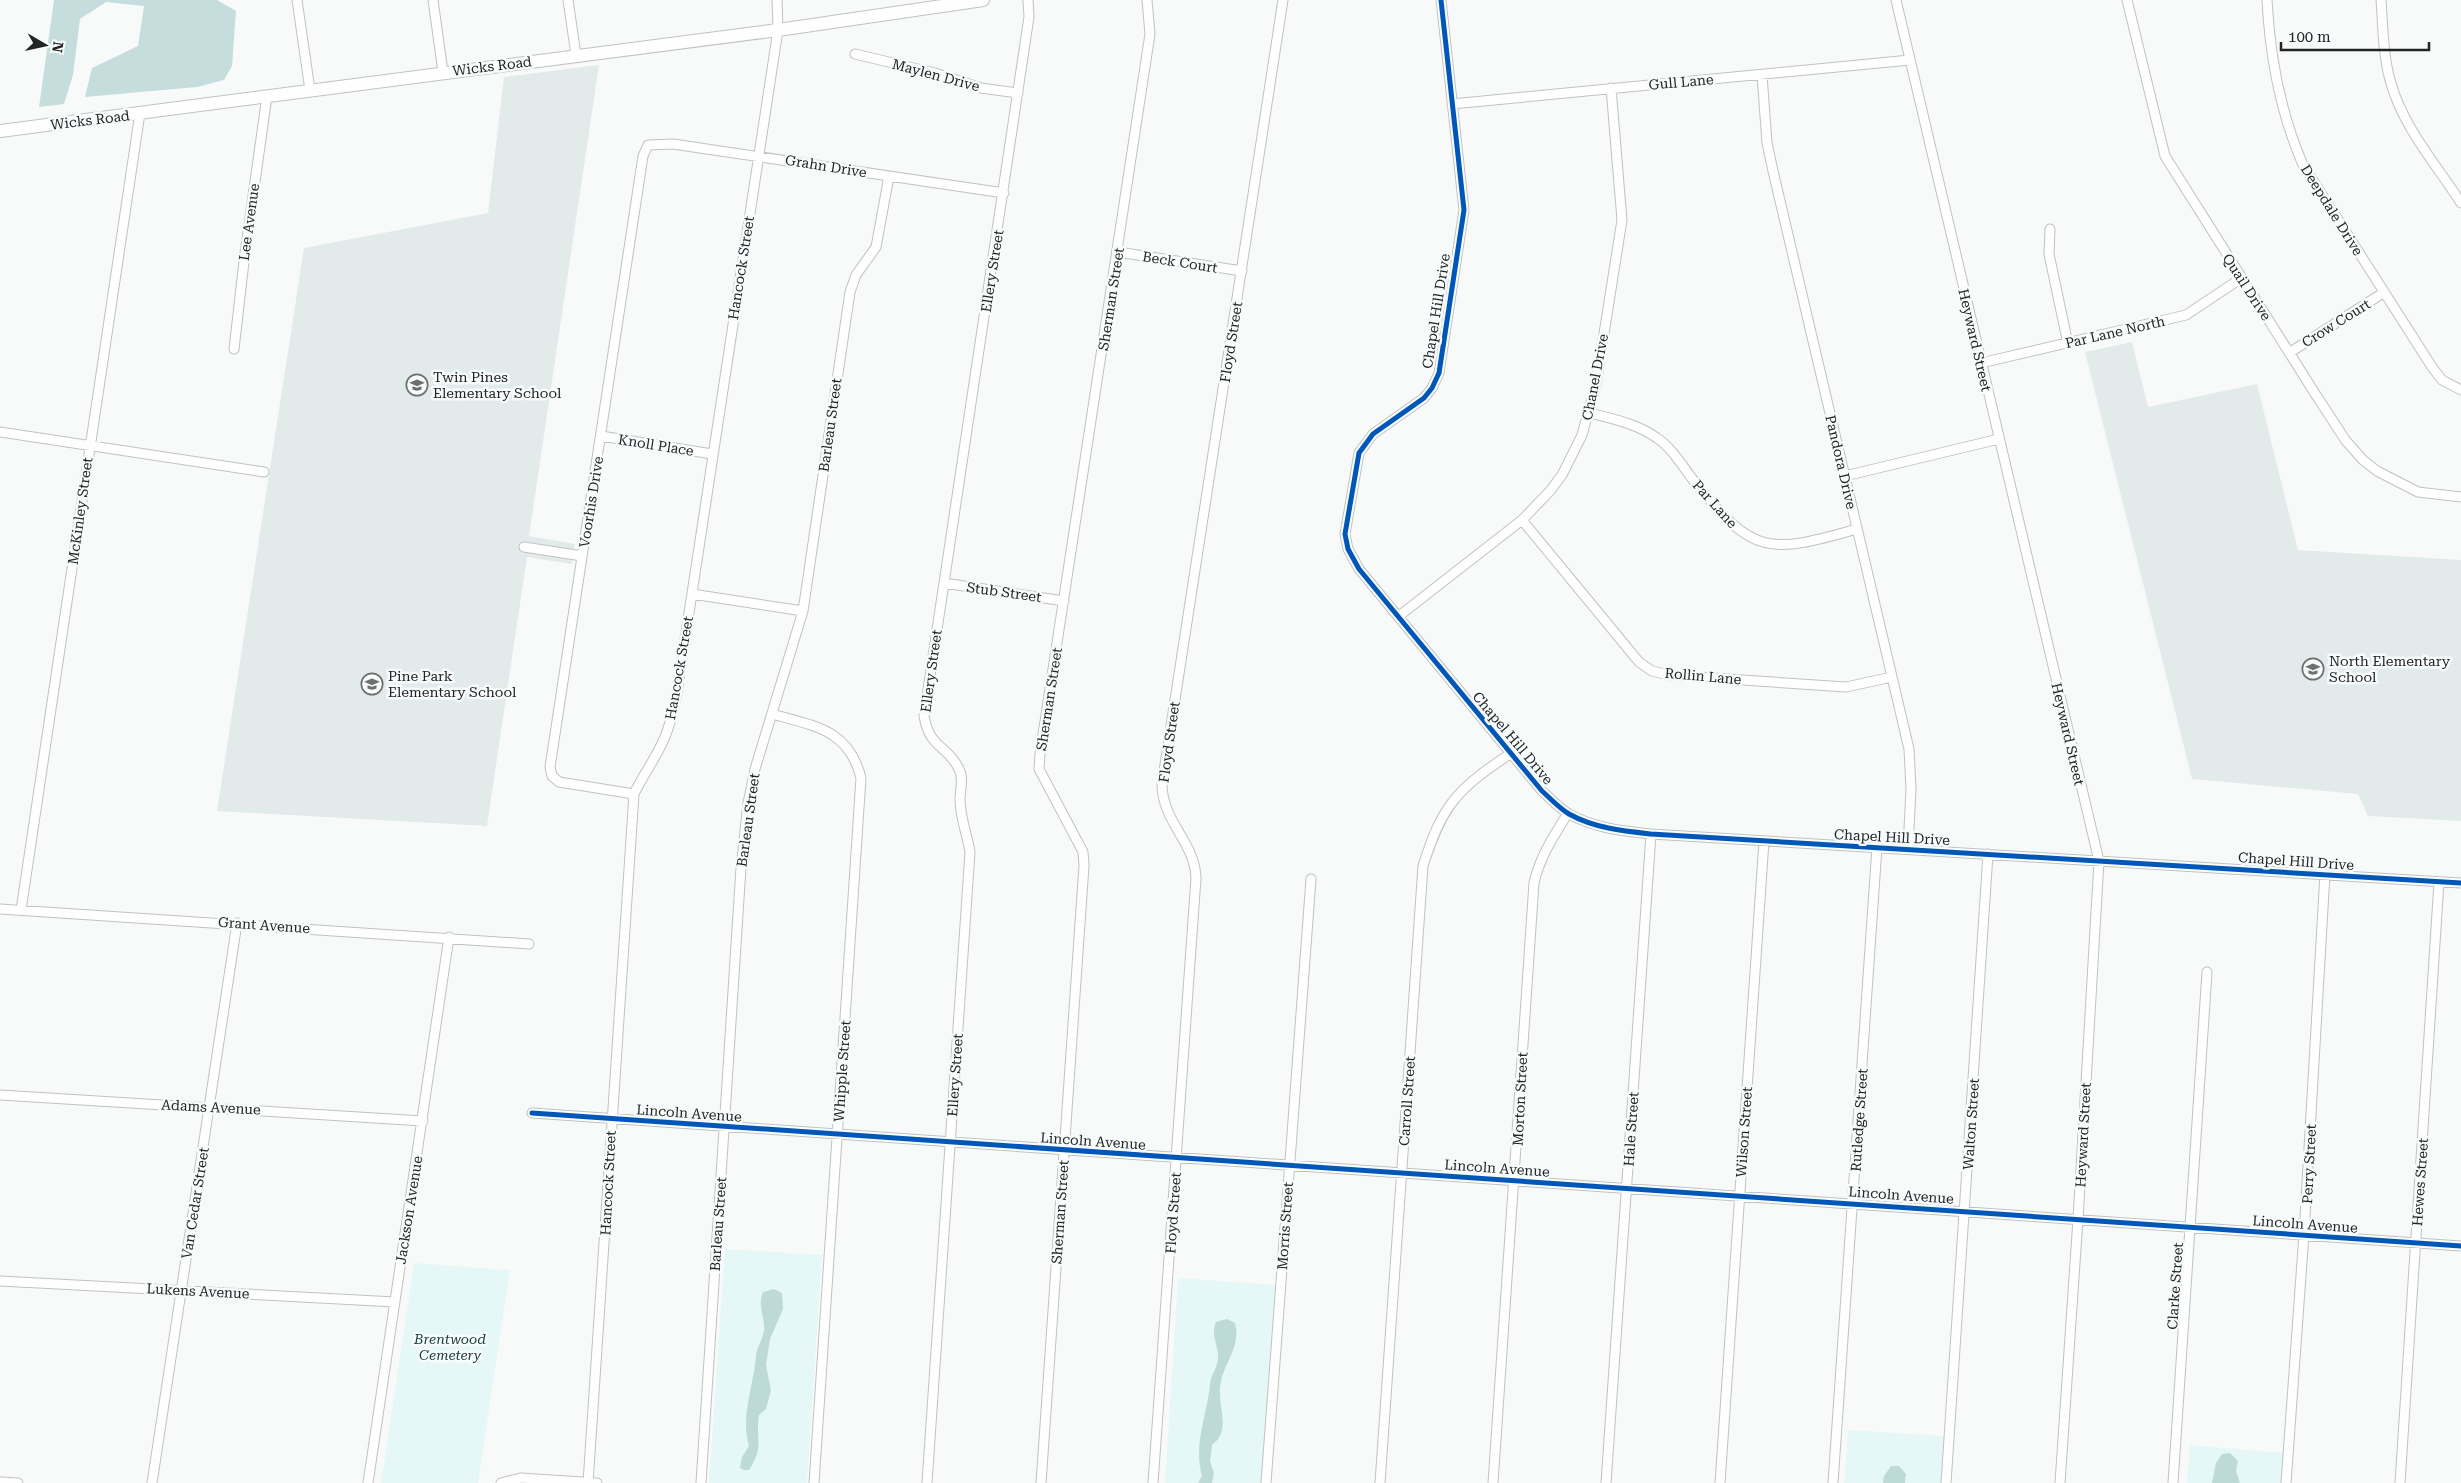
<svg xmlns="http://www.w3.org/2000/svg" width="2461" height="1483" viewBox="0 0 2461 1483" font-family="'Roboto Serif',serif">
  <style>
    .built { fill: #e3ebea }
    .green { fill: #e5f7f6 }
    .forest { fill: #c5dddc }
    .water { fill: #bddad9 }
    .lines { fill: none; stroke-linecap: round; stroke-linejoin: round }
    .minor-casing { stroke: #c0c2c2; stroke-width: 11 }
    .secondary-casing { stroke: #c0c2c2; stroke-width: 14 }
    .minor { stroke: #fefefe; stroke-width: 9 }
    .secondary { stroke: #fefefe; stroke-width: 12 }
    .cycleway-casing { stroke: #f7fbfb; stroke-width: 8 }
    .cycleway { stroke: #0057b8; stroke-width: 5 }
    .labels { text-anchor: middle; dominant-baseline: central; stroke-width: 5; stroke-linejoin: round; paint-order: stroke }
    .street-label { font-size: 14px; fill: #232424; stroke: #f7fbfb }
    .poi-label { font-size: 14px; fill: #232424; stroke: #f7fbfb; text-anchor: start }
    .park-label { font-size: 14px; font-style: italic; fill: #153d3b; stroke: #f7fbfb }
  </style>
  <rect width="100%" height="100%" fill="#f8fafa"/>
  <path class="built" d="M599,65l-70,471 46,8 -3,20 -45,-7 -40,269 -270,-15 87,-563 184,-35 16,-136z
    M2132,342l16,65 109,-23 41,166 163,10v261l-93,-5 -10,-22 -166,-15 -107,-427z"/>
  <path class="green" d="M725,1249l97,6 -15,228h-98z
    M414,1263l96,7 -32,213h-97z
    M1178,1278l98,7 -13,198h-98z
    M1848,1430l96,6 -3,47h-97z
    M2190,1445l95,8 -3,30h-95z"/>
  <path class="forest" d="M54,0h163l19,11 -4,55 -8,14 -27,7 -112,10 7,-29 46,-22 6,-40 -38,-4 -26,17 -7,56 -9,29 -25,3z"/>
  <path class="water" d="M774,1289l8,4 1,16 -13,30 -4,26 5,26 -5,18 -7,6c-4,26 6,30 -10,55h-5l-4,-2 2,-11 7,-11c-9,-30 5,-60 7,-91 1,-8 7,-16 8,-25 1,-14 -7,-24 -1,-38z
    M1227,1319l8,4c1,4 2,11 1,15 -2,19 -17,33 -16,56 0,19 10,37 -8,51l-2,16 4,12 -2,10h-14l4,-7c-9,-31 5,-61 8,-91 0,-9 7,-16 8,-26 1,-14 -8,-24 -2,-37z
    M2230,1453l8,8 -2,10 4,12h-28l4,-20 6,-9z
    M1891,1466h8l7,8 -1,9h-22l1,-7z"/>
  <g class="lines">
    <g class="minor-casing">
      <path id="minor" d="M297,0l13,90
        M433,0l10,72
        M568,0l8,55
        M1441,0l23,210 -25,163 -7,15 -8,10 -51,36 -14,19 -14,81 3,15 11,20 183,222c9,8 17,17 27,23 25,14 54,17 82,20l810,49
        M1896,0l203,861 -21,358 -18,264
        M2127,0l38,156 149,236 32,49 17,19 14,11 41,21 43,5
        M2267,0c3,58 13,112 36,165l129,202 10,13 19,10
        M2381,0c2,27 2,54 9,80 12,46 46,84 71,123
        M855,54l80,19 46,15 37,5
        M1762,75l5,68 6,28 136,578 2,40 -3,60
        M1452,104l458,-44
        M2050,229l-1,25 19,90
        M1118,252l124,19
        M234,349l11,-96 22,-157
        M2289,353l94,-60
        M1981,363l205,-48 54,-36
        M1590,413c23,6 48,11 67,25 15,10 26,29 37,43 59,75 75,73 163,48
        M0,432l264,40
        M601,436l111,18
        M1845,476l154,-37
        M1522,520l117,142 13,9 17,4 177,12 46,-10
        M524,547l58,9
        M944,583l120,18
        M692,594l111,17
        M1399,616l123,-96 28,-29 12,-16 20,-40 14,-51 26,-164 -11,-132
        M772,714c42,12 77,15 89,64l-47,705
        M634,794l-75,-12 -7,-6 -2,-9 93,-611 5,-11 25,-1 331,49
        M0,909l529,35
        M21,910l119,-797
        M0,1095l423,26
        M532,1113l1929,133
        M0,1281l395,21
        M0,1482l18,1
        M152,1483l85,-560
        M368,1483l81,-546
        M501,1483l20,-5 76,5
        M588,1483l46,-689c9,-19 22,-36 30,-55 6,-13 9,-27 12,-41l102,-668 -1,-30
        M701,1483l40,-615 7,-65 7,-34 48,-158 47,-319 6,-17 20,-28 13,-71
        M927,1483l43,-631c-3,-18 -10,-35 -10,-53 0,-10 4,-20 -1,-30 -12,-25 -29,-19 -35,-53l105,-699 -1,-17
        M1041,1483l43,-617 -1,-14 -44,-83 1,-15 110,-720 -3,-34
        M1153,1483l43,-605c-1,-36 -34,-56 -34,-94l121,-784
        M1266,1483l45,-604
        M1380,1483l43,-617c19,-61 34,-77 87,-112
        M1493,1483l41,-600c6,-27 20,-47 34,-70
        M1606,1483l45,-649
        M1720,1483l44,-642
        M1833,1483l44,-636
        M1946,1483l42,-629
        M2173,1483l34,-511
        M2286,1483l18,-249 21,-360
        M2400,1483l39,-601"/>
    </g>
    <g class="secondary-casing">
      <path id="secondary" d="M0,131l778,-101 205,-30"/>
    </g>
    <use href="#minor" class="minor"/>
    <use href="#secondary" class="secondary"/>
    <g class="cycleway-casing">
      <path id="cycleway" d="M1441,0l23,210 -25,163 -7,15 -8,10 -51,36 -14,19 -14,81 3,15 11,20 183,222c9,8 17,17 27,23 25,14 54,17 82,20l810,49
        M532,1113l1929,133"/>
    </g>
    <use href="#cycleway" class="cycleway"/>
  </g>
  <defs>
    <g id="school-ring" transform="scale(1.125)"><circle r="9.5" fill="#f7fbfb" stroke="#6e6f6f" stroke-width="1.5"/><path d="M0-5L7-2L0 1L-7-2ZM-4 1L0 2.5L4 1V4Q0 6-4 4Z" fill="#6e6f6f"/></g>
  </defs>
  <g fill-rule="evenodd">
    <use href="#school-ring" x="417" y="385"/>
    <use href="#school-ring" x="2313" y="669"/>
    <use href="#school-ring" x="372" y="684"/>
  </g>
  <g class="labels">
    <g class="street-label">
      <text transform="translate(492 66) rotate(-7)">Wicks Road</text>
      <text transform="translate(936 75) rotate(15)">Maylen Drive</text>
      <text transform="translate(1681 82) rotate(-5)">Gull Lane</text>
      <text transform="translate(90 120) rotate(-7)">Wicks Road</text>
      <text transform="translate(826 166) rotate(9)">Grahn Drive</text>
      <text transform="translate(2332 210) rotate(58)">Deepdale Drive</text>
      <text transform="translate(249 222) rotate(-82)">Lee Avenue</text>
      <text transform="translate(1180 262) rotate(9)">Beck Court</text>
      <text transform="translate(741 268) rotate(-81)">Hancock Street</text>
      <text transform="translate(992 271) rotate(-81)">Ellery Street</text>
      <text transform="translate(2247 287) rotate(57)">Quail Drive</text>
      <text transform="translate(1111 299) rotate(-81)">Sherman Street</text>
      <text transform="translate(1436 311) rotate(-81)">Chapel Hill Drive</text>
      <text transform="translate(2336 323) rotate(-32)">Crow Court</text>
      <text transform="translate(2115 332) rotate(-13)">Par Lane North</text>
      <text transform="translate(1975 340) rotate(77)">Heyward Street</text>
      <text transform="translate(1231 342) rotate(-81)">Floyd Street</text>
      <text transform="translate(1595 377) rotate(-79)">Chanel Drive</text>
      <text transform="translate(830 425) rotate(-82)">Barleau Street</text>
      <text transform="translate(656 445) rotate(9)">Knoll Place</text>
      <text transform="translate(1841 462) rotate(77)">Pandora Drive</text>
      <text transform="translate(591 502) rotate(-81)">Voorhis Drive</text>
      <text transform="translate(1715 504) rotate(48)">Par Lane</text>
      <text transform="translate(80 511) rotate(-82)">McKinley Street</text>
      <text transform="translate(1004 592) rotate(8)">Stub Street</text>
      <text transform="translate(679 668) rotate(-80)">Hancock Street</text>
      <text transform="translate(931 671) rotate(-82)">Ellery Street</text>
      <text transform="translate(1703 676) rotate(5)">Rollin Lane</text>
      <text transform="translate(1049 699) rotate(-81)">Sherman Street</text>
      <text transform="translate(2068 734) rotate(77)">Heyward Street</text>
      <text transform="translate(1513 738) rotate(50)">Chapel Hill Drive</text>
      <text transform="translate(1169 742) rotate(-82)">Floyd Street</text>
      <text transform="translate(748 820) rotate(-82)">Barleau Street</text>
      <text transform="translate(1892 837) rotate(3)">Chapel Hill Drive</text>
      <text transform="translate(2296 861) rotate(4)">Chapel Hill Drive</text>
      <text transform="translate(264 925) rotate(4)">Grant Avenue</text>
      <text transform="translate(842 1071) rotate(-86)">Whipple Street</text>
      <text transform="translate(955 1075) rotate(-86)">Ellery Street</text>
      <text transform="translate(1520 1099) rotate(-87)">Morton Street</text>
      <text transform="translate(1407 1101) rotate(-86)">Carroll Street</text>
      <text transform="translate(211 1107) rotate(3)">Adams Avenue</text>
      <text transform="translate(689 1113) rotate(4)">Lincoln Avenue</text>
      <text transform="translate(1859 1120) rotate(-86)">Rutledge Street</text>
      <text transform="translate(1971 1124) rotate(-86)">Walton Street</text>
      <text transform="translate(1631 1129) rotate(-86)">Hale Street</text>
      <text transform="translate(1744 1132) rotate(-86)">Wilson Street</text>
      <text transform="translate(2083 1135) rotate(-87)">Heyward Street</text>
      <text transform="translate(1093 1141) rotate(4)">Lincoln Avenue</text>
      <text transform="translate(2309 1164) rotate(-87)">Perry Street</text>
      <text transform="translate(1497 1168) rotate(4)">Lincoln Avenue</text>
      <text transform="translate(2420 1182) rotate(-86)">Hewes Street</text>
      <text transform="translate(608 1183) rotate(-87)">Hancock Street</text>
      <text transform="translate(1901 1195) rotate(4)">Lincoln Avenue</text>
      <text transform="translate(195 1203) rotate(-81)">Van Cedar Street</text>
      <text transform="translate(409 1210) rotate(-81)">Jackson Avenue</text>
      <text transform="translate(1060 1212) rotate(-86)">Sherman Street</text>
      <text transform="translate(1173 1213) rotate(-86)">Floyd Street</text>
      <text transform="translate(718 1224) rotate(-86)">Barleau Street</text>
      <text transform="translate(2305 1224) rotate(4)">Lincoln Avenue</text>
      <text transform="translate(1285 1226) rotate(-86)">Morris Street</text>
      <text transform="translate(2175 1286) rotate(-86)">Clarke Street</text>
      <text transform="translate(198 1291) rotate(3)">Lukens Avenue</text>
    </g>
    <g class="poi-label">
      <text x="433" y="377">Twin Pines<tspan x="433" dy="16">Elementary School</tspan></text>
      <text x="2329" y="661">North Elementary<tspan x="2329" dy="16">School</tspan></text>
      <text x="388" y="676">Pine Park<tspan x="388" dy="16">Elementary School</tspan></text>
    </g>
    <g class="park-label">
      <text x="450" y="1339">Brentwood<tspan x="450" dy="16">Cemetery</tspan></text>
    </g>
  </g>
  <g transform="translate(45 45) rotate(99)" stroke="#f7fbfb" stroke-width="4" paint-order="stroke">
  <path d="M0-4L9 19L0 12L-9 19Z" fill="#232424"/>
  <text y="-8" font-size="14" font-weight="bold" text-anchor="middle" fill="#232424">N</text>
  </g>
  <path d="M2281 42v8h148v-8" fill="none" stroke="#232424" stroke-width="2.5"/>
  <text x="2288" y="42" font-size="15" fill="#232424" stroke="#f7fbfb" stroke-width="4" paint-order="stroke">100 m</text>
</svg>
